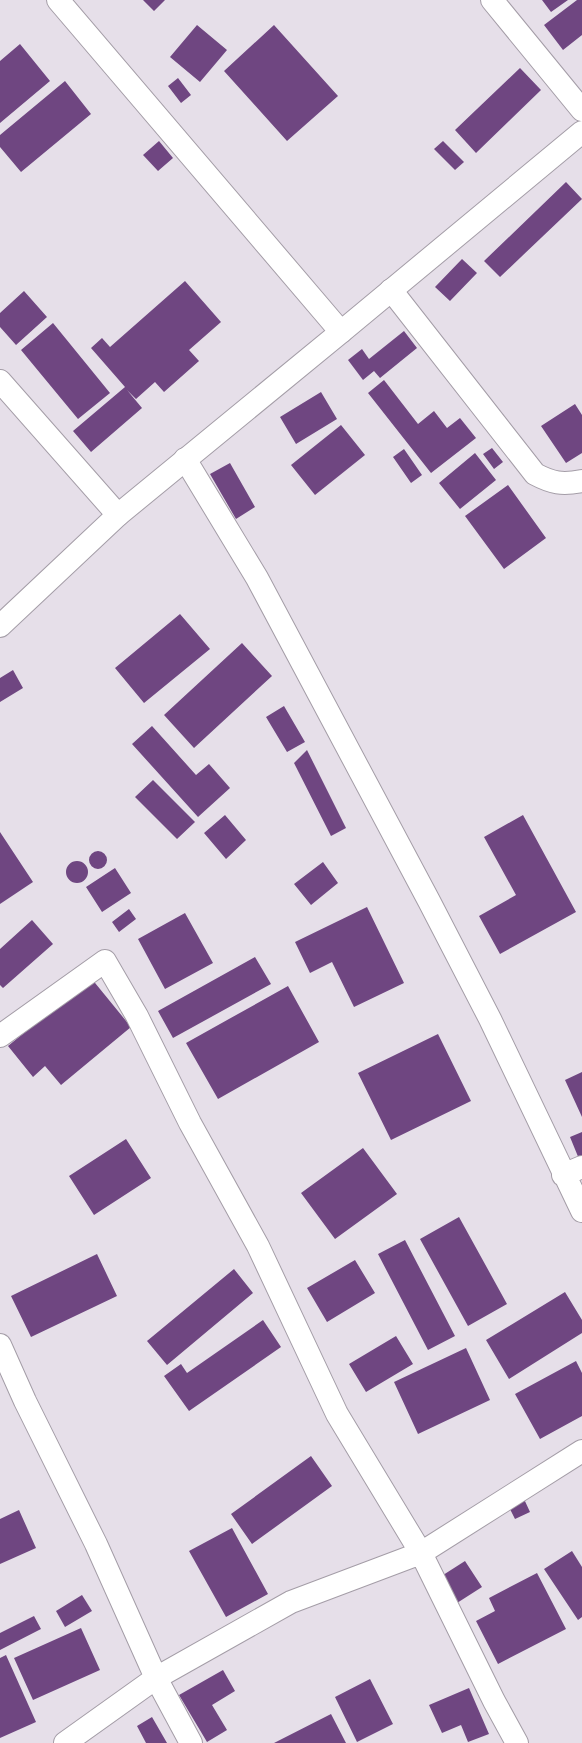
<svg xmlns="http://www.w3.org/2000/svg" width="582" height="1743" viewBox="0 0 582 1743" font-family="Signika,sans-serif">
  <style>
    .building { fill: #6f4681 }
    .lines { fill: none; stroke-linecap: round; stroke-linejoin: round }
    .street-casing { stroke: #a49da7; stroke-width: 24 }
    .secondary-casing { stroke: #a49da7; stroke-width: 24 }
    .street { stroke: #fff; stroke-width: 22 }
    .secondary { stroke: #fff; stroke-width: 22 }
  </style>
  <rect width="100%" height="100%" fill="#e6dfe9"/>
  <path class="building" d="M143,0h22l-11,11z
    M542,0h26l-17,12z
    M577,0h5v35l-19,15 -19,-25z
    M197,25l30,25 -27,32 -30,-25z
    M274,25l64,71 -51,45 -63,-70z
    M20,44l30,37 -50,42v-62z
    M520,68l21,22 -65,63 -21,-23z
    M178,78l13,17 -10,8 -13,-17z
    M65,81l26,33 -70,58 -21,-25v-12z
    M159,141l14,17 -15,13 -15,-16z
    M443,141l21,21 -9,8 -21,-21z
    M566,182l16,17 -82,78 -16,-16z
    M462,259l15,14 -27,28 -15,-14z
    M185,281l36,41 -32,28 10,11 -35,31 -9,-10 -19,17 -9,-9 15,18 -51,44 -18,-21 52,-44 -34,-39 11,-10 8,9z
    M24,291l23,26 -31,28 -16,-18v-14z
    M53,323l57,70 -32,26 -57,-69z
    M404,331l13,17 -37,30 -6,-7 -11,9 -15,-20 14,-11 7,10z
    M384,380l34,44 16,-13 13,17 13,-10 16,20 -45,35 -63,-80z
    M321,392l16,27 -41,25 -16,-27z
    M575,404l7,11v38l-16,10 -25,-37z
    M341,425l24,30 -50,40 -24,-30z
    M492,448l11,14 -9,7 -11,-15z
    M404,449l18,26 -11,8 -18,-26z
    M475,453l21,27 -36,29 -21,-26z
    M230,463l25,44 -19,12 -26,-45z
    M508,485l38,53 -42,31 -39,-53z
    M180,614l30,35 -66,54 -29,-35z
    M242,643l30,33 -78,72 -30,-33z
    M13,670l10,18 -23,14v-24z
    M284,706l21,36 -18,10 -21,-35z
    M152,726l44,49 13,-11 21,24 -32,29 -66,-73z
    M307,750l39,78 -15,8 -37,-73z
    M153,780l42,42 -18,17 -42,-42z
    M225,815l21,25 -20,19 -22,-26z
    M523,815l53,97 -76,42 -21,-38 37,-21 -32,-58z
    M0,832l33,50 -33,22z
    M89 860a9 9 0 1 1 18 0a9 9 0 1 1-18 0Z
    M66 872a11 11 0 1 1 22 0a11 11 0 1 1-22 0Z
    M323,862l15,21 -27,22 -17,-21z
    M115,868l16,25 -29,19 -16,-25z
    M367,907l37,76 -50,24 -22,-45 -22,11 -15,-31z
    M129,909l7,10 -17,13 -7,-10z
    M185,913l28,50 -48,26 -27,-50z
    M32,920l21,24 -50,44 -3,-3v-36z
    M255,957l16,27 -98,54 -15,-27z
    M91,978l40,49 -70,58 -16,-19 -12,11 -25,-31z
    M288,986l31,56 -101,57 -32,-56z
    M438,1034l33,67 -80,39 -33,-67z
    M582,1072v45l-17,-37z
    M582,1132v25l-3,2 -9,-22z
    M126,1139l25,39 -57,37 -25,-39z
    M363,1148l34,46 -62,45 -34,-46z
    M459,1217l48,87 -39,22 -48,-87z
    M405,1240l50,96 -27,14 -50,-96z
    M97,1254l20,42 -86,41 -20,-41z
    M355,1260l20,33 -48,29 -20,-34z
    M234,1269l19,24 -86,72 -20,-24z
    M565,1292l17,28v13l-73,46 -23,-39z
    M263,1320l18,27 -92,64 -25,-35 17,-12 6,9z
    M396,1336l17,28 -47,28 -17,-28z
    M466,1348l24,52 -72,34 -24,-52z
    M576,1361l6,12v43l-42,23 -25,-45z
    M311,1456l21,30 -80,58 -21,-30z
    M524,1499l6,13 -15,7 -6,-12z
    M19,1510l17,38 -36,16v-45z
    M232,1528l36,66 -42,23 -37,-66z
    M572,1551l10,16v50l-4,3 -34,-51z
    M465,1561l17,26 -25,16 -17,-26z
    M537,1573l29,56 -68,35 -22,-43 19,-10 -6,-13z
    M82,1595l10,16 -27,16 -9,-16z
    M34,1616l7,13 -41,21v-17z
    M81,1628l19,42 -67,30 -19,-42z
    M6,1655l30,67 -36,16v-80z
    M223,1670l12,21 -23,14 15,25 -20,12 -28,-47z
    M370,1679l23,45 -36,18 -22,-45z
    M469,1688l20,46 -21,8 -7,-17 -19,8 -13,-28z
    M331,1714l15,29h-72z
    M152,1717l15,26h-21l-9,-17z"/>
  <g class="lines">
    <g class="street-casing">
      <path id="street" d="M58,0l283,332
        M492,0l90,110
        M391,290l144,184c17,9 27,11 47,7
        M0,381l118,134
        M185,459l72,119 172,323 61,118 92,192
        M0,1036l105,-75 32,55 53,107 68,123 79,168 84,139 73,148 23,42
        M563,1175l19,-8
        M0,1345l25,56 71,143 60,134 35,65
        M65,1743l91,-65 135,-76 130,-49 161,-102"/>
    </g>
    <g class="secondary-casing">
      <path id="secondary" d="M0,626l118,-111 223,-183 241,-200"/>
    </g>
    <use href="#street" class="street"/>
    <use href="#secondary" class="secondary"/>
  </g>
</svg>
